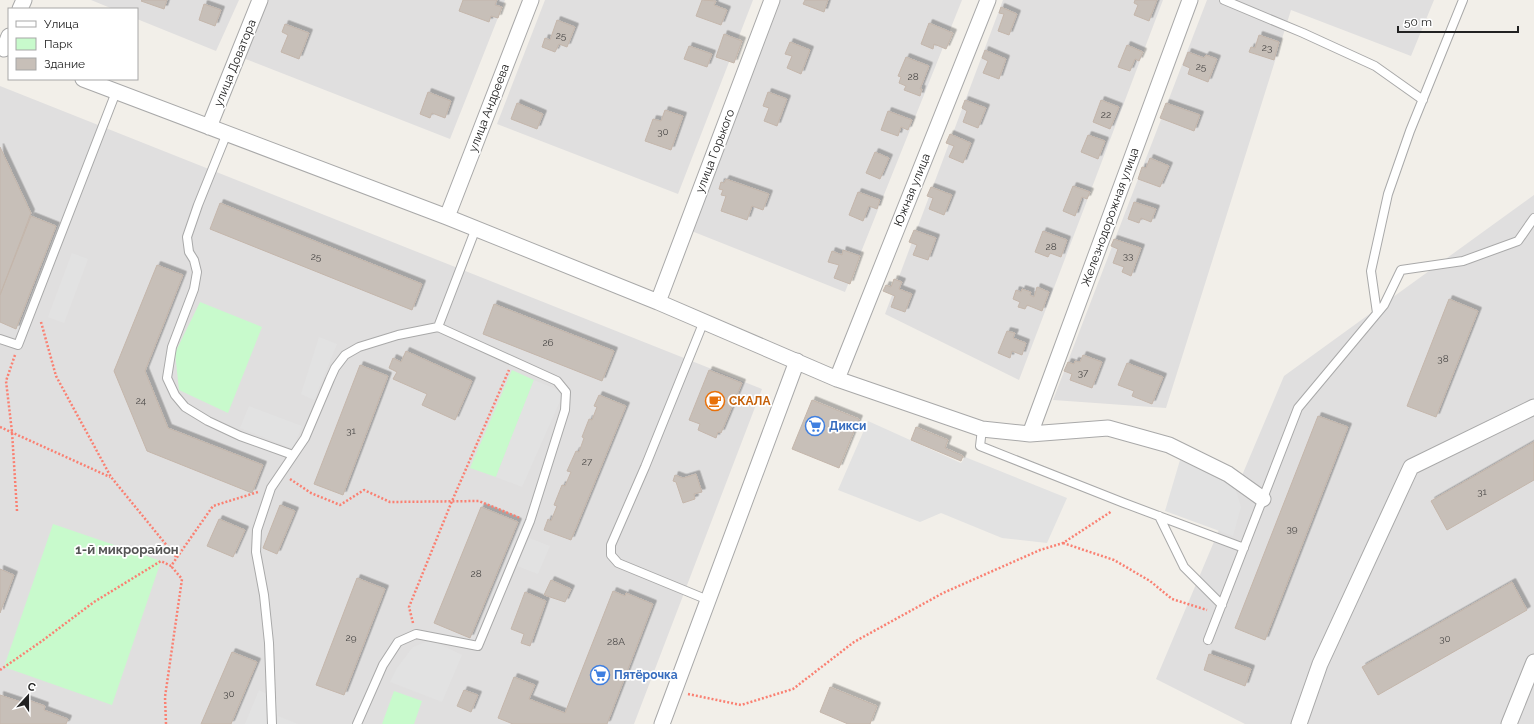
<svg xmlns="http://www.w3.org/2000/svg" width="1534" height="724" viewBox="0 0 1534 724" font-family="Raleway,sans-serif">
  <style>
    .residential { fill: #e0dfdf }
    .park { fill: #c8facc }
    .parking { fill: #e2e2e2 }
    .building { fill: #c7bfb8; stroke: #c4b6ab; filter: url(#shadow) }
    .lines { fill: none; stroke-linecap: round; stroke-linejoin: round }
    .lane-casing { stroke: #a9a9a9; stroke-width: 10 }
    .street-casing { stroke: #a9a9a9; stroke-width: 17 }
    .path { stroke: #fa8072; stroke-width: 2.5; stroke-dasharray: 2 2; stroke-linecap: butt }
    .lane { stroke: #fff; stroke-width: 8 }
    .street { stroke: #fff; stroke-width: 15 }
    .labels { text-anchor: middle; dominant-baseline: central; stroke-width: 3.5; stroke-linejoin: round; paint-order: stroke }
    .number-label { font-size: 10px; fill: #4b4948 }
    .street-label { font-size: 12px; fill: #222; stroke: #fff }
    .food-label { font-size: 12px; font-weight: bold; fill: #c56008; stroke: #fff; text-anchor: start }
    .shop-label { font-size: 12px; font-weight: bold; fill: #366cbe; stroke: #fff; text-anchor: start }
    .neighbourhood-label { font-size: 13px; font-weight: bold; fill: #555; stroke: #fff }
  </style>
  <defs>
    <filter id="shadow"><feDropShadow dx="3.5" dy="-3.5" stdDeviation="0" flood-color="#0004"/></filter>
  </defs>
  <rect width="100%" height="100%" fill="#f2efe9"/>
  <path class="residential" d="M91,0h148l-23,51 -79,-32v-10h-24z
    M267,0h238l-55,139 -207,-81z
    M545,0h208l-75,194 -181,-70z
    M780,0h182l-117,292 -156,-62z
    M1003,0h160l-144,380 -134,-66z
    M1207,0h227l-23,56 -120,-46 -125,398 -113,-8z
    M0,86l762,303 -128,335h-634z
    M1534,195v529h-289l-89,-45 128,-303z"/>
  <path class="park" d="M200,302l62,25 -34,86 -49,-23 -4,-37z
    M512,370l22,10 -38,97 -26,-9z
    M53,524l108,37 -49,144 -108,-38z
    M394,691l28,10 -8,23h-32z"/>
  <path class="parking" d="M72,253l16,6 -24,64 -16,-6z
    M319,337l18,7 -23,56 -13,-6z
    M534,380l30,12 -42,95 -26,-10z
    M249,406l53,20 -9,23 -53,-21z
    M868,421l93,42 4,-6 102,41 -20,45 -45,-5 -61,-25 -21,9 -82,-32z
    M1180,460l53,21 8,26 -8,29 -68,-25z
    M529,538l21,8 -12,28 -21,-8z
    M431,640l31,15 -20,47 -52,-20 7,-14 16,-21z
    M259,690l18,9 1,17 20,8h-53z"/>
  <path class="building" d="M142,0h25l-3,9 -23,-8z
    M463,0h34l-2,5 7,2 -4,11 -7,-2 -2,6 -30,-11z
    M702,0l14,1 -2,4 13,5 -6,15 -25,-9z
    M805,0h23l-4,12 -21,-8z
    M1135,0h22l-8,21 -15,-6 4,-10 -4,-2z
    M204,4l17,6 -6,16 -16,-6z
    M1001,7l16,7 -8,21 -11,-4 6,-17 -5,-1z
    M557,20l18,7 -8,20 -8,-3 -4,8 -13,-5 3,-9 5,2z
    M929,23l24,10 -7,16 -12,-5 -1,5 -12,-5z
    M285,24l24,9 -10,26 -18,-7 7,-17 -6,-3z
    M724,34l18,7 -8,22 -18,-6z
    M1259,35l20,7 -5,18 -25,-8 2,-5 4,1z
    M790,42l20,8 -9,24 -14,-6 5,-12 -7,-2z
    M1127,45l16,7 -4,9 -4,-2 -5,12 -12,-4z
    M689,46l23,8 -5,13 -23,-8z
    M985,50l21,9 -7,20 -16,-6 5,-12 -6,-3z
    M1188,52l16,6 2,-3 11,4 -9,23 -20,-8 2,-6 -7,-3z
    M906,57l23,9 -9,23h2l-2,7 -16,-6 2,-4 -7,-3 2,-6 -3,-1z
    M428,92l23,9 -6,17 -13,-5 -2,5 -10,-4z
    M768,92l19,7 -10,27 -13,-5 5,-13 -6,-2z
    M965,100l21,8 -8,20 -15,-6 4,-11 -5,-3z
    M1101,100l18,7 -9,22 -17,-7z
    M517,103l26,11 -6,15 -26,-10z
    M1166,103l34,12 -6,16 -34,-13z
    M665,110l18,6 -12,34 -26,-9 8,-22 8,2z
    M888,111l24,9 -4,10 -7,-3 -3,9 -17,-6z
    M950,134l21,9 -8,20 -14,-6 5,-11 -8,-3z
    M1088,135l17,6 -7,18 -17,-7z
    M0,147l31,66 -31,82z
    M875,152l14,6 -9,21 -14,-6z
    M1150,158l19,8 -9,21 -22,-8 4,-12 4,1z
    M726,179l43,15 -6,16 -11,-4 -5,14 -26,-9 5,-15 -5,-1 2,-5 -4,-1 2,-7 3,1z
    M1073,186l17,6 -3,7 -5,-2 -7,19 -12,-5z
    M931,187l21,8 -8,20 -15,-6 4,-11 -6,-2z
    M858,192l22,8 -3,9 -8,-3 -6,15 -14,-6z
    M1134,202l22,7 -5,13 -10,-4 -2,5 -11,-4z
    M220,203l202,81 -10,26 -202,-81z
    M31,216l25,10 -40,103 -16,-7v-27z
    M914,230l22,8 -8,22 -15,-5 4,-10 -8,-3z
    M1043,231l24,9 -6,17 -11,-4 -2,4 -13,-5z
    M1114,239l27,9 -10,28 -9,-4 2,-5 -11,-4 5,-14 -7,-3z
    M843,250l17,6 -10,28 -16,-6 5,-13 -11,-3 4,-11 10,4z
    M157,265l26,10 -38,96 23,57 95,37 -11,28 -105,-42 -33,-80z
    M894,279l8,3 -3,7 13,5 -7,18 -14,-5 4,-11 -12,-5 3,-6 5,2z
    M1037,287l12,5 -7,19 -15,-6 -2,4 -7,-2 2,-5 -7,-3 3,-9 5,2 1,-3 9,3 -1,3 4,2z
    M1449,299l29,12 -42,106 -29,-11z
    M494,304l120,47 -12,30 -119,-47z
    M1007,331l8,2 -2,5 13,5 -4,12 -10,-4 -2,7 -12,-5z
    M406,351l66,30 -17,39 -33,-15 5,-11 -34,-15 4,-7 -8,-4 4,-10 8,4z
    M1083,355l19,7 -10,26 -22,-8 2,-6 -8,-3 4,-9 6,2 1,-3 5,1z
    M1127,363l36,14 -11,27 -20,-8 2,-5 -16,-6z
    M360,365l28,11 -45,119 -29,-11z
    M709,370l33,13 -21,50 -3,-1 -2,6 -18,-8 2,-6 -11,-4z
    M599,395l27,11 -55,134 -27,-10 4,-11 3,2 6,-15 -3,-1 8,-20 3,1 6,-14 -4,-1 9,-20 3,1 5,-14 -2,-1 7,-18 3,1 5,-13 -3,-1z
    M812,400l47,19 -20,49 -47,-19z
    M1318,416l30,11 -83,213 -30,-12z
    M916,427l32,13 -3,8 18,8 -2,5 -50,-21z
    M1534,442v38l-87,50 -16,-29z
    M696,474l6,18 -8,2 1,5 -12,4 -7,-21 -3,-1 2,-6 8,3z
    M280,505l15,6 -18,43 -14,-6z
    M481,507l37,15 -48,116 -36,-15z
    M219,519l26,11 -12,27 -26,-11z
    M0,569l14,6 -14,38z
    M357,578l28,11 -41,106 -28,-10z
    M551,580l20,9 -6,13 -21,-7z
    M1512,582l15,28 -149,85 -16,-28z
    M613,591l12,5 1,-3 27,11 -46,120h-94l-15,-6 16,-41 21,8 -6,14 36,14z
    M525,592l21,9 -16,45 -9,-3 3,-9 -13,-5z
    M232,652l25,10 -26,62h-30z
    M1209,654l42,15 -6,17 -41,-16z
    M830,687l47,19 -7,18h-22l-28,-12z
    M464,690l14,5 -7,17 -14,-6z
    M0,695l21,7 2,-4 22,8 -1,4 24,9 -2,5h-66z"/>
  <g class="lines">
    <g class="lane-casing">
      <path id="lane" d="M1224,0l79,33 72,33 48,34
        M227,133l-29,72 -11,32 2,15 5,8 3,12 -3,17 -22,58 -5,31 8,17 10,12 23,14 32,15 53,19
        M1377,313l-6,-42 17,-77 22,-63 53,-131
        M704,321l-59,146 -34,78v10l7,8 90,37
        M438,327l38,-99
        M0,339l18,6 98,-253
        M982,429l-2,17 144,57 120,45
        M1159,516l25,51 38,38
        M1208,640l90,-232 86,-103 17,-35 62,-9 55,-20 16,-23
        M272,724l-3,-81 -5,-48 -8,-43 1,-22 14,-42 34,-50 25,-59 5,-11 10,-13 14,-8 39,-12 40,-8 119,54 9,11 -1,18 -35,111 -52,125 -62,-12 -18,8 -15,23 -26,59"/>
    </g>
    <g class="street-casing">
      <path id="street" d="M20,9l4,-9
        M4,49l5,-13
        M83,79l364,138 211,85 179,77 145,50 48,5 78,-6 61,17 59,29 35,25
        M209,127l51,-127
        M447,217l84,-217
        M658,302l114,-302
        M837,379l151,-379
        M1030,434l160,-434
        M662,724l135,-363
        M1299,724l21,-60 91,-197 123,-60
        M1509,724l25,-62"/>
    </g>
    <path class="path" d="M41,322l15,54 55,101 66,81
      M15,355l-9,26 6,51 5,79
      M0,427l110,50
      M290,479l21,14 29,12 24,-15 26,12 89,-1 41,17
      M1063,543l51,17 36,21 22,18 35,11
      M413,623l-4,-16 43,-106 57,-131
      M0,670l42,-29 52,-39 67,-41 10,5 42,-60 45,-14
      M688,694l53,11 52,-16 61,-47 89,-49 97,-43 23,-7 49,-32
      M166,724l-1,-27 17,-118 -11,-13"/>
    <use href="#lane" class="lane"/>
    <use href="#street" class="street"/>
  </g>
  <defs>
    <g id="cafe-ring" transform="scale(1)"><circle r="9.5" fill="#fff" stroke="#e8710a" stroke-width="1.5"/><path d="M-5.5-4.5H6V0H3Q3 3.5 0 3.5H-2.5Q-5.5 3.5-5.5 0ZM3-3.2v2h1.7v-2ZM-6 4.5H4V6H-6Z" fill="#e8710a"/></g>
    <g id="supermarket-ring" transform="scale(1)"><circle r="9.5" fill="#fff" stroke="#3f7fe0" stroke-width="1.5"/><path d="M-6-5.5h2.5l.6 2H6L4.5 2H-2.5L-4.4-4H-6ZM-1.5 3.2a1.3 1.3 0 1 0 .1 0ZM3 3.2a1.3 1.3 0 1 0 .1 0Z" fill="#3f7fe0"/></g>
  </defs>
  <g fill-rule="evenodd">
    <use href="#cafe-ring" x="715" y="401"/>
    <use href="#supermarket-ring" x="815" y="426"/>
    <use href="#supermarket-ring" x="600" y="675"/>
  </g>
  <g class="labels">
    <g class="number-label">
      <text x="561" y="35">25</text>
      <text x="1267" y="47">23</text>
      <text x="1201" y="66">25</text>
      <text x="913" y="76">28</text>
      <text x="1106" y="114">22</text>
      <text x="663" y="131">30</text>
      <text x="1051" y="246">28</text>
      <text x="1128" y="255">33</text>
      <text x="316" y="256">25</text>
      <text x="548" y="342">26</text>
      <text x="1443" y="358">38</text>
      <text x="1083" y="372">37</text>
      <text x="141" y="400">24</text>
      <text x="351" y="430">31</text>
      <text x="587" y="461">27</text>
      <text x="1482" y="491">31</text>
      <text x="1292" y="528">39</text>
      <text x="476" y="573">28</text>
      <text x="351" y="637">29</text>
      <text x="1445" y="638">30</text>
      <text x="616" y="641">28А</text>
      <text x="229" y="693">30</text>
    </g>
    <g class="street-label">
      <text transform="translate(235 63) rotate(-68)">улица Доватора</text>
      <text transform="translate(489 108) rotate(-69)">улица Андреева</text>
      <text transform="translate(715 151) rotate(-69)">улица Горького</text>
      <text transform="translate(912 190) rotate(-68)">Южная улица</text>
      <text transform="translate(1110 217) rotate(-70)">Железнодорожная улица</text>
    </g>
    <g class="food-label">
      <text x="729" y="401">СКАЛА</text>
    </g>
    <g class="shop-label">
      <text x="829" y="426">Дикси</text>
      <text x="614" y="675">Пятёрочка</text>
    </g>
    <g class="neighbourhood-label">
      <text x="127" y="549">1-й микрорайон</text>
    </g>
  </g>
  <rect x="8" y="8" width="130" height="72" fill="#ffffff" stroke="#a7a7a7"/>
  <rect x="16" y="21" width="20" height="6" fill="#ffffff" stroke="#a7a7a7"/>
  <text x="44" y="28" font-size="12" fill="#222222">Улица</text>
  <rect x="16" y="38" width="20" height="12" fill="#c8facc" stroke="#a7a7a7"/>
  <text x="44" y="48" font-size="12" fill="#222222">Парк</text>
  <rect x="16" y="58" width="20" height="12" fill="#c7bfb8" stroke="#a7a7a7"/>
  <text x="44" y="68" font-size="12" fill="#222222">Здание</text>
  <g transform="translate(28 696) rotate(21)" stroke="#ffffff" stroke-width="3" paint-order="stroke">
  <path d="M0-3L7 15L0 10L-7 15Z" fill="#222222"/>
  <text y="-6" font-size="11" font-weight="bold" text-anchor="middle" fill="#222222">С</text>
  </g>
  <path d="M1398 26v6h120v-6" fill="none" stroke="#222222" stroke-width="2"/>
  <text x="1404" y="26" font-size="12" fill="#222222" stroke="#ffffff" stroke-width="3" paint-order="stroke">50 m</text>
</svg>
